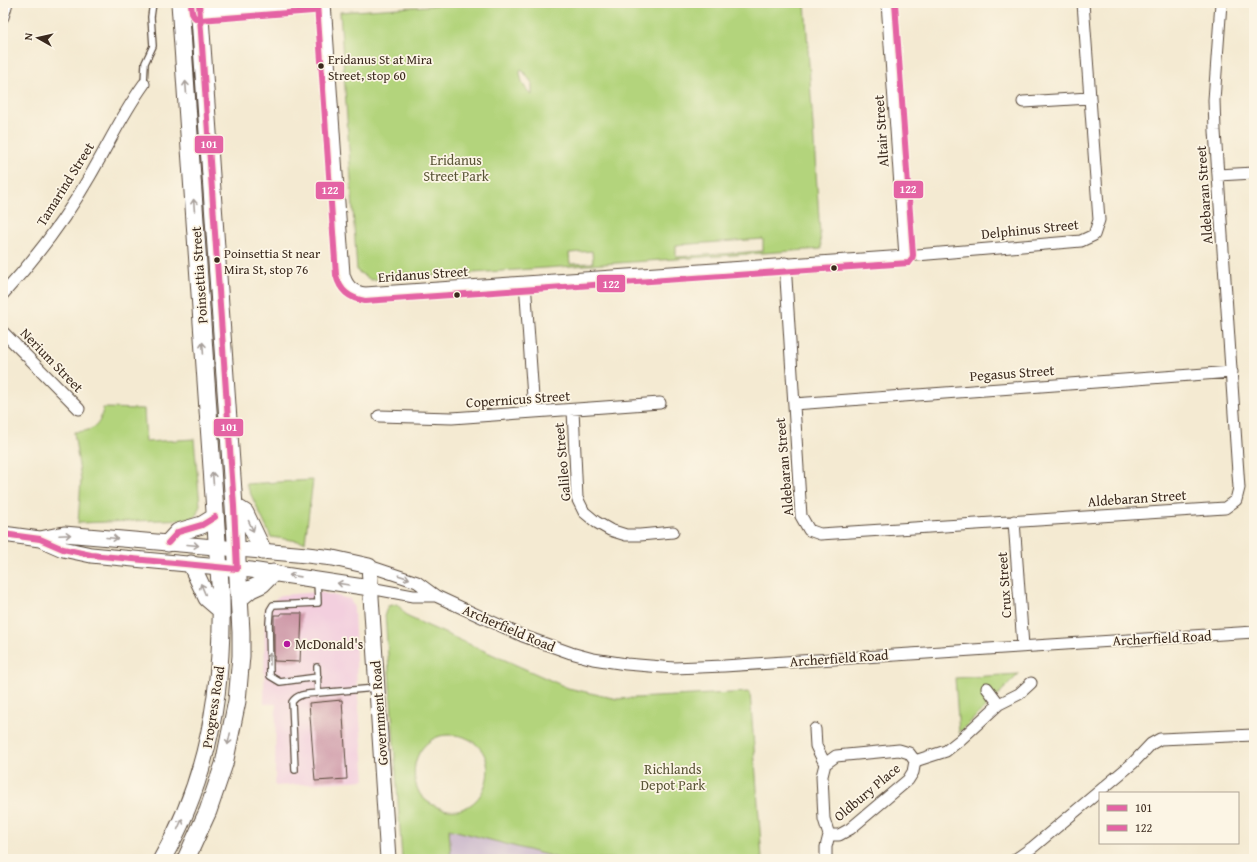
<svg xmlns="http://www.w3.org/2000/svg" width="1257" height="862" viewBox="0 0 1257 862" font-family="'Gentium Book Plus',serif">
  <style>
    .built { fill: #f3cfde }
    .industrial { fill: #cfbdce }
    .green { fill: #b3d47c; stroke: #777f4d; fill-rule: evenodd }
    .building { fill: #cd97a7 }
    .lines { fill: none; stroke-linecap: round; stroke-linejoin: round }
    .lane-casing { stroke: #574739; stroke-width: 8 }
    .street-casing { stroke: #574739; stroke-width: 13 }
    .secondary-casing { stroke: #574739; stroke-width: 17 }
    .primary-casing { stroke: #574739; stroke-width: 19 }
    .lane { stroke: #fff; stroke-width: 5.5 }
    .street { stroke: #fff; stroke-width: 11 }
    .secondary { stroke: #fff; stroke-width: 15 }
    .primary { stroke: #fff; stroke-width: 17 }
    .bus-1-casing { stroke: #fcf5e5; stroke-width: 9 }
    .bus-2-casing { stroke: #fcf5e5; stroke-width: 9 }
    .bus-1 { stroke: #e463a4; stroke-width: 6 }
    .bus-2 { stroke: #e463a4; stroke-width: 6 }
    .oneway { stroke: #a79f9a }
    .bus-dot { fill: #3b2a1e; stroke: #fcf5e5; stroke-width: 1.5 }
    .poi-dot { fill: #b5179e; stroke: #fcf5e5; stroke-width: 1.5 }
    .labels { text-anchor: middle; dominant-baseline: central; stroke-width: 3.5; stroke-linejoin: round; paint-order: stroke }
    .bus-label { font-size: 13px; fill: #3b2a1e; stroke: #fcf5e5; text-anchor: start }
    .street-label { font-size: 14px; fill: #3b2a1e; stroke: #fcf5e5 }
    .park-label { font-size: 14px; fill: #595436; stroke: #fcf5e5 }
    .poi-label { font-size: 14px; fill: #3b2a1e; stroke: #fcf5e5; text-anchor: start }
    .line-badge { stroke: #fcf5e5; stroke-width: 1.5 }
    .badge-label { font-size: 11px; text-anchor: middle; font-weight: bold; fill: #fff }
  </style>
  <rect width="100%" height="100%" fill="#fcf5e5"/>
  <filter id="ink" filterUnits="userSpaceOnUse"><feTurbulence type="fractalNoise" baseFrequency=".025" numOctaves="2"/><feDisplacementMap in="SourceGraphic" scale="8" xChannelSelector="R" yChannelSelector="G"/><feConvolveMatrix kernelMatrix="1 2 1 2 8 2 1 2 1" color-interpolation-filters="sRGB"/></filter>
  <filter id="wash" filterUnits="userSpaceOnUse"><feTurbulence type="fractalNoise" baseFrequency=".012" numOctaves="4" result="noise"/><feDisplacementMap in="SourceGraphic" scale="16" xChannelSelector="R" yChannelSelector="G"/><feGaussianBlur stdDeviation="0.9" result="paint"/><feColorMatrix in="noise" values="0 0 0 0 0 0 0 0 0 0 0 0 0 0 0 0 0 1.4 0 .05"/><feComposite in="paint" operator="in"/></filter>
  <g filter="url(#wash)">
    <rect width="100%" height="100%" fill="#f4ead2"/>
    <path class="built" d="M320,592l30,7 4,9 3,78 8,94 -90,6 1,-82h-12l1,-97 16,-12z"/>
    <path class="industrial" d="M448,829l114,30h-111z"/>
    <path class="green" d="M471,3h334l16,246 -450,31 -14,-9 -17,-259zM521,70l2,1 9,12v12c-8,-7 -11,-13 -12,-23zM763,239v12l-87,6v-12zM592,251l1,12 -23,1 -1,-11z
      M103,408l41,1 2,33 48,-3 6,66 -4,11 -7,3 -111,4 3,-43 -7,-48c18,-1 26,-4 29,-24z
      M313,480l-8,62 -34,-5 -25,-53z
      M397,604l11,13 160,71 49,11 133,-7 12,167h-200l-113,-30 2,30h-49l-17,-246 3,-7zM452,735c4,0 9,1 12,2 45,17 20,87 -24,71 -8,-3 -15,-7 -20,-14 -12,-21 -5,-50 20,-58 4,-1 8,-1 12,-1z
      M1019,674l-60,59 -4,-55z"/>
    <g id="blocks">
      <path class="building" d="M281,613h21l-2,49 -26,-1v-46h7z
        M342,700l5,79 -32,2 -6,-78z"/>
    </g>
  </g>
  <g filter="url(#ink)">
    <use href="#blocks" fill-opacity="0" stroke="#574739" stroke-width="1"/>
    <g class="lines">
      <g class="lane-casing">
        <path id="lane" d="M144,84l1,-21 8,-17 -2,-29 2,-14
          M317,580l1,23 -45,2 -3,5 -1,13 1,53 10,6 38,-5
          M317,667l1,26 58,-5
          M295,770l-3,-68c6,-9 16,-8 26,-9"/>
      </g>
      <g class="street-casing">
        <path id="street" d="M325,3l19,271c3,12 9,17 21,19l540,-37 176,-15 13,-6 5,-15 -16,-217
          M887,3l18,253
          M180,13l132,-10
          M3,17l4,-14
          M1023,102l66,-4
          M1218,175l36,-2
          M785,263l16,253 8,14 11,4 405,-26 11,-8 3,-12 -24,-357 -1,-31 7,-97
          M525,282l9,130
          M3,294c33,-36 63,-76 87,-118 18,-31 33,-63 54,-92
          M3,332l76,77
          M794,404l438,-32
          M573,410l4,88 7,14 12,10 14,8 16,5h14l33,-3
          M379,416l73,2 208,-15
          M1014,521l9,125
          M369,566l48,16 19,14 87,40 48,17 22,6 33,5 48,4 50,-2 530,-34
          M370,588l43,8h23
          M987,688l12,16
          M815,729l1,17 9,18
          M915,761l31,-10 14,-11 39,-36 20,-10 12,-11
          M826,859v-12l3,-12 -5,-16 -2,-43 3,-12 11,-8 63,-6 10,3 6,8 -2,11 -5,8 -58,49 -11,6h-10
          M1016,859l17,-12 100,-84 18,-19 9,-5 94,-4"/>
      </g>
      <g class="secondary-casing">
        <path id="secondary" d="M3,534l37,5 23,10 28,6 160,15 119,18
          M40,539l24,-5 243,21 26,3 36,8 19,293"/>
      </g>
      <g class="primary-casing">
        <path id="primary" d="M234,506l11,7 18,38
          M168,543l10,-11 24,-7 13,-8
          M191,564l16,34 14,12
          M239,599l12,-10 11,-5 11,-11
          M162,859c46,-79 61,-169 59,-260l-41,-596
          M186,859l22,-48 16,-47 13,-63 4,-45v-24l-7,-126 -35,-503"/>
      </g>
      <use href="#lane" class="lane"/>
      <use href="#street" class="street"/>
      <use href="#secondary" class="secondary"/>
      <use href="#primary" class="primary"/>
      <g class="bus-1-casing">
        <path id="bus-1" d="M199,3l35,503 3,63
          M3,534l37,5 23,10 28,6 146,14
          M168,543l10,-11 24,-7 13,-8"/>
      </g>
      <g class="bus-2-casing">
        <path id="bus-2" d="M191,4c1,7 0,14 9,16l113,-9
          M317,4l19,271c4,16 13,23 29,26l544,-38 3,-4 1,-4 -18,-252"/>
      </g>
      <use href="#bus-1" class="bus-1"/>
      <use href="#bus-2" class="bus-2"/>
    </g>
    <defs><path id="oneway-shaft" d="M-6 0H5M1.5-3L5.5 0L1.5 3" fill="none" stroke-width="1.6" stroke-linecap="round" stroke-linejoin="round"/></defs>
    <g class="oneway">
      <use href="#oneway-shaft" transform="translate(186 87) rotate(-94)"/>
      <use href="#oneway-shaft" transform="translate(194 205) rotate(-94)"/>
      <use href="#oneway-shaft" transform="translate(203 348) rotate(-94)"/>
      <use href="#oneway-shaft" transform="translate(213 478) rotate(-94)"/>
      <use href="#oneway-shaft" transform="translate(251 526) rotate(65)"/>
      <use href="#oneway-shaft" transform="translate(65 535) rotate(-3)"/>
      <use href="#oneway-shaft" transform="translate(112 538) rotate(5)"/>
      <use href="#oneway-shaft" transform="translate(193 545) rotate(5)"/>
      <use href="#oneway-shaft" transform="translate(295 576) rotate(-172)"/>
      <use href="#oneway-shaft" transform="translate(404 577) rotate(18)"/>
      <use href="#oneway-shaft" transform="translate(343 584) rotate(-171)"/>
      <use href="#oneway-shaft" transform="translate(203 589) rotate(-113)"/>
      <use href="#oneway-shaft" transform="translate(270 659) rotate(-91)"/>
      <use href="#oneway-shaft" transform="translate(229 739) rotate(102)"/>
      <use href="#oneway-shaft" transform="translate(180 824) rotate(-66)"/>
    </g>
  </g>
  <g class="bus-dot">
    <circle cx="321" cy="66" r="3.5"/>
    <circle cx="217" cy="260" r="3.5"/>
    <circle cx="834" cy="268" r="3.5"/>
    <circle cx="457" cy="295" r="3.5"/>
  </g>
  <circle class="poi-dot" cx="287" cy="644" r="4"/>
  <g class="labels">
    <g class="bus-label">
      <text x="328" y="59">Eridanus St at Mira<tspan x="328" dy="16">Street, stop 60</tspan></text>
      <text x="224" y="253">Poinsettia St near<tspan x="224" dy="16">Mira St, stop 76</tspan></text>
    </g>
    <g class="street-label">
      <text transform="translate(881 131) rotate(-94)">Altair Street</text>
      <text transform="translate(65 184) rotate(-58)">Tamarind Street</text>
      <text transform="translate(1204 195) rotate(-94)">Aldebaran Street</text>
      <text transform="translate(1030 229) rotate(-6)">Delphinus Street</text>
      <text transform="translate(423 274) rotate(-4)">Eridanus Street</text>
      <text transform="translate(199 275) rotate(-94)">Poinsettia Street</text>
      <text transform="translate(52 360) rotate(46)">Nerium Street</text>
      <text transform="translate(1012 373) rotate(-4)">Pegasus Street</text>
      <text transform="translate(518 399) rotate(-4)">Copernicus Street</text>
      <text transform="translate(562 462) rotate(-95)">Galileo Street</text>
      <text transform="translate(784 467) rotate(-95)">Aldebaran Street</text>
      <text transform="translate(1137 498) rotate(-4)">Aldebaran Street</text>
      <text transform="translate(1004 585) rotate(-94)">Crux Street</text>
      <text transform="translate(509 628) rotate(23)">Archerfield Road</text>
      <text transform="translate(1162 638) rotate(-3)">Archerfield Road</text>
      <text transform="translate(839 658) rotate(-4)">Archerfield Road</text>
      <text transform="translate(213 707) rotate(-81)">Progress Road</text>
      <text transform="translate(379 713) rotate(-94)">Government Road</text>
      <text transform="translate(867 792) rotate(-40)">Oldbury Place</text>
    </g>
    <g class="park-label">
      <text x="456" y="160">Eridanus<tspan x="456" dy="16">Street Park</tspan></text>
      <text x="673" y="769">Richlands<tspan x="673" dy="16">Depot Park</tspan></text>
    </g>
    <g class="poi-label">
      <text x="295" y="644">McDonald's</text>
    </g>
  </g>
  <g class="line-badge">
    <rect x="194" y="135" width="30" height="19" rx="4" fill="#e463a4"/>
    <rect x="893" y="180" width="31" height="19" rx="4" fill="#e463a4"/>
    <rect x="315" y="181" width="30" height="19" rx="4" fill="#e463a4"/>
    <rect x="596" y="274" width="30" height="19" rx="4" fill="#e463a4"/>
    <rect x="213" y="418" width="31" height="19" rx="4" fill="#e463a4"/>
  </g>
  <g class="badge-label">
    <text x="209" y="148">101</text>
    <text x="908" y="193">122</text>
    <text x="330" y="194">122</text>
    <text x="611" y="288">122</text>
    <text x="229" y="431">101</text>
  </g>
  <rect width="1257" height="862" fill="none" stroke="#fcf5e5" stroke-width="16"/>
  <rect x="1099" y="792" width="140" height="52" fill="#fcf5e5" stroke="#afa495"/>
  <rect x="1107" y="805" width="20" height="6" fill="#e463a4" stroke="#afa495"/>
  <text x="1135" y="812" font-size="12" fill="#3b2a1e">101</text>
  <rect x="1107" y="825" width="20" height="6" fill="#e463a4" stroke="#afa495"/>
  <text x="1135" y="832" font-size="12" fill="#3b2a1e">122</text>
  <g transform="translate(38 38) rotate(278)" stroke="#fcf5e5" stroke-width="3" paint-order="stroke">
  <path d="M0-3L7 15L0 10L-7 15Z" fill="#3b2a1e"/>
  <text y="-6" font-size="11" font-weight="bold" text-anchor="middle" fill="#3b2a1e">N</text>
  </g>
</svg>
